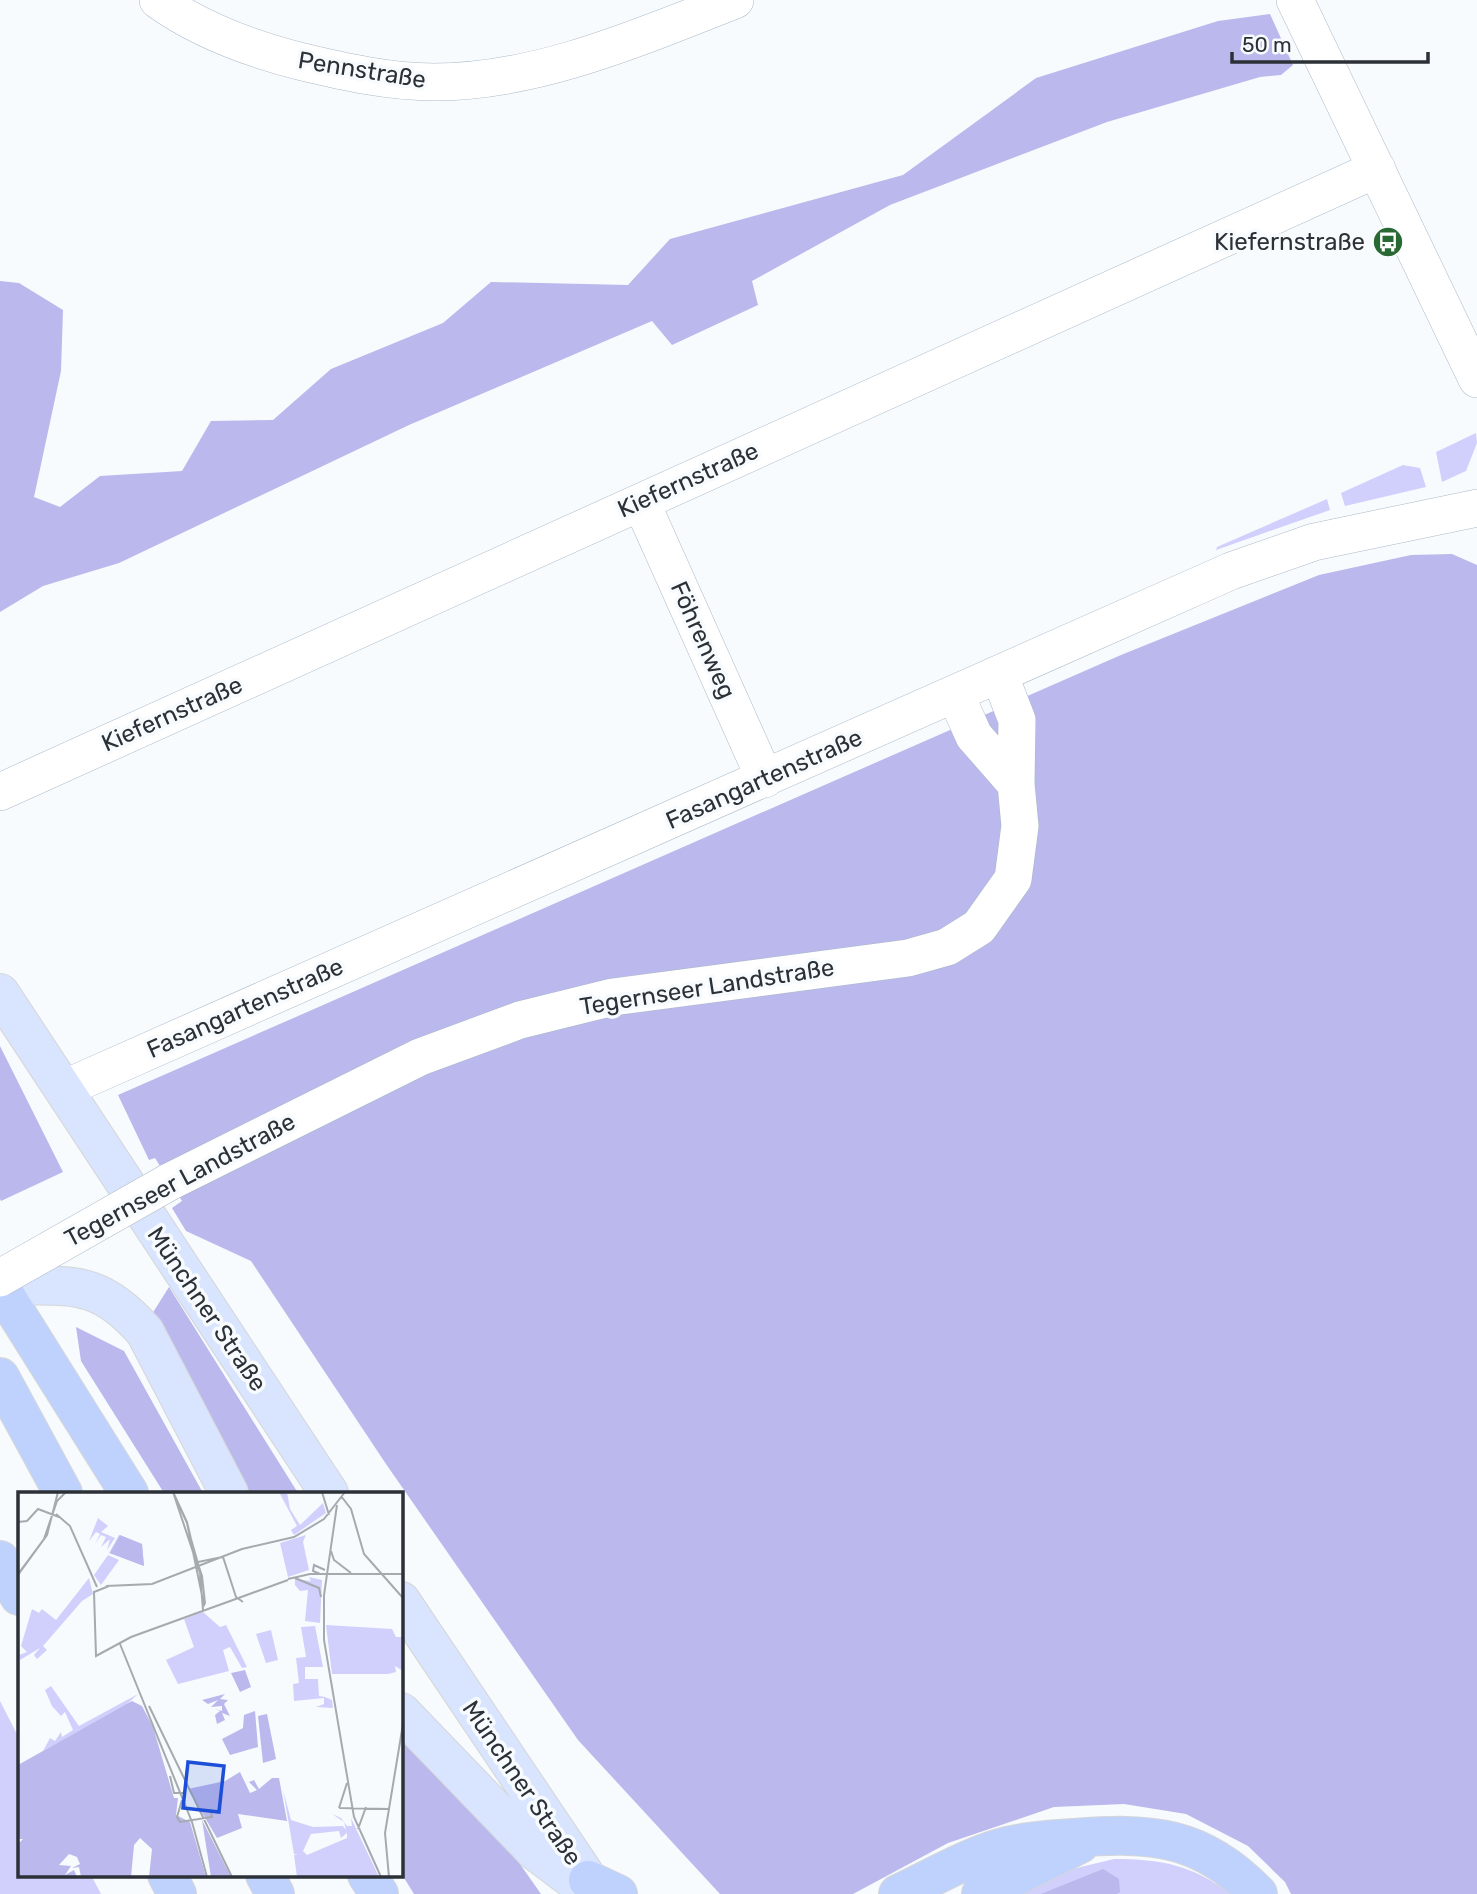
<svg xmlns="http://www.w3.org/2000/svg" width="1477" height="1894" viewBox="0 0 1477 1894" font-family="Rubik,sans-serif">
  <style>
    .green { fill: #d1d0fd }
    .forest { fill: #bab8ec }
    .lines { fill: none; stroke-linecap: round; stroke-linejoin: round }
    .minor-casing { stroke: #abbac9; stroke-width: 38 }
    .major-casing { stroke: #d5d6d7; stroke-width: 40 }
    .highway-casing { stroke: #d5d6d7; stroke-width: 40 }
    .minor { stroke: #fff; stroke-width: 37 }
    .major { stroke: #d9e4fe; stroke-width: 38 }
    .highway { stroke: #bfd2fd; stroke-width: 38 }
    .minor-bridge-casing { stroke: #abbac9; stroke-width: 38; stroke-linecap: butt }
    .minor-bridge { stroke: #fff; stroke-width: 37 }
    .labels { text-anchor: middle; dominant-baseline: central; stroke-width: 7; stroke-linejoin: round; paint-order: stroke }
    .street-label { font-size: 24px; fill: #2b3137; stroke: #f7fbfe }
    .poi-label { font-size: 24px; fill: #2b3137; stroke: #f7fbfe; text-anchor: end }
    .inset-road { fill: none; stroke: #a5aaae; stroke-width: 2 }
    .view { fill: #1d4ed8; fill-opacity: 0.15; stroke: #1d4ed8; stroke-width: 3.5 }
    .inset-edge { fill: none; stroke: #2b3137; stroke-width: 3.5 }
  </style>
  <rect width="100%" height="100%" fill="#f7fbfe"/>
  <path class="green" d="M1476,433l1,10 -11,28 -24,11 -6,-30z
    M1403,465l17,3 6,19 -81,19 -4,-13z
    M1327,499l3,11 -114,40 1,-3z
    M0,1701l19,37v137h72l10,19h-101z
    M1114,1859c48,0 78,6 117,35h-220l49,-22z"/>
  <path class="forest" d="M1270,14l23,51 -12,10 -21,2 -153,45 -217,83 -138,76 6,24 -86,40 -20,-24 -243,104 -290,138 -76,23 -43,26v-331l19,2 44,27 -2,61 -27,126 26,10 40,-31 82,-5 29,-50 62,-1 58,-51 112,-46 48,-41 137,3 42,-46 233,-64 133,-97 182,-57z
    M1452,554l25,11v1329h-186l-6,-12 -37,-36 -62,-32 -62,-10 -70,3 -106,36 -95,51h-133l-142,-154 -192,-276 -135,-203 -65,-30 -14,-23 10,-7 -27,-43 -6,2 -31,-65 1003,-440 198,-80 92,-20z
    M0,1046l63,126 -62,29 -1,-2z
    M169,1287l129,206h-59l-87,-179z
    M76,1327l48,24 79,142h-39l-83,-132z
    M401,1733l88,87 52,74h-127l-13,-21z
    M1103,1869l16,10 1,13 -3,2h-76z"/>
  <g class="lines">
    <g class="minor-casing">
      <path id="minor" d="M158,0c43,31 93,49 145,62 42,10 87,20 131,20 104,0 206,-45 301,-82
        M1295,0l182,379
        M641,502l124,277
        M955,694l19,42 42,48
        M0,792l1377,-623
        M63,1089l1168,-518 83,-29 163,-34
        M169,1182l251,-125 100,-37 93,-23 295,-39 39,-11 32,-20 34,-48 7,-53 -4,-42 1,-64 -18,-46"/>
    </g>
    <g class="major-casing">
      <path id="major" d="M0,993l329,500
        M0,1285c68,3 95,-10 145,47l84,161
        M401,1601l197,293
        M401,1712l134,139 45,34"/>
    </g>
    <g class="highway-casing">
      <path id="highway" d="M0,1287l129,206
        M0,1377l63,116
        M0,1560l19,36
        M167,1875l10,19
        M265,1875l10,19
        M367,1875l12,19
        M588,1880l30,14
        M898,1894c28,-13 57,-30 87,-41 28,-11 59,-13 89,-15 77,-6 127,-3 184,56
        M981,1894l99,-50"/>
    </g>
    <use href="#minor" class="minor"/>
    <use href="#major" class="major"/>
    <use href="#highway" class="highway"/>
    <g class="minor-bridge-casing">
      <path id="minor-bridge" d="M0,1278l169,-96"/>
    </g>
    <use href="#minor-bridge" class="minor-bridge"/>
  </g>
  <defs>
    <g id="bus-disc" transform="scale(1.575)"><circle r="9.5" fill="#286832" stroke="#f7fbfe"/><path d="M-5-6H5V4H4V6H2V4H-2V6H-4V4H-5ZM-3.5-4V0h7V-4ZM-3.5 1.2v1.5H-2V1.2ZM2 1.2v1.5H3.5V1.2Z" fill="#fff"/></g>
  </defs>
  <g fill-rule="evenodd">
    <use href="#bus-disc" x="1388" y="242"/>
  </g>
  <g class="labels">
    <g class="street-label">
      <text transform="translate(362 70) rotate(9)">Pennstraße</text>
      <text transform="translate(688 480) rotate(-24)">Kiefernstraße</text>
      <text transform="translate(703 640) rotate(66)">Föhrenweg</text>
      <text transform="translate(172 714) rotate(-24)">Kiefernstraße</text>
      <text transform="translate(764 779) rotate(-24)">Fasangartenstraße</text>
      <text transform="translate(707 987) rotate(-9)">Tegernseer Landstraße</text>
      <text transform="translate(245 1008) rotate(-24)">Fasangartenstraße</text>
      <text transform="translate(180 1180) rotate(-28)">Tegernseer Landstraße</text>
      <text transform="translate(207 1309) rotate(56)">Münchner Straße</text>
      <text transform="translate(522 1783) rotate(56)">Münchner Straße</text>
    </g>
    <g class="poi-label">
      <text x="1365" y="242">Kiefernstraße</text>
    </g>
  </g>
  <g transform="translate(18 1492)">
    <rect width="385" height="385" fill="#f7fbfe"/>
    <path d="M261,0h8l3,17 10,16 23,-22 3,10 -32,22 -3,-5 6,-4zM80,26l10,8 -7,6 14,6 -8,12 3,-11 -9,8 5,-10 -5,-2 -6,9 5,-10 -4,-2 -7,9zM101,43l23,9 2,22 -35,-13zM288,43l-3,7 6,28 -21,7 -8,-34zM90,63l11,5 -18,25 -7,-10zM291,85l13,3 -2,43 -15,-2 3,-31 -8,1 -5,-6v-6l16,2zM71,86l4,16 -11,7 -39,45 4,4 -10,9 -3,-4 6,-7 -20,12 -1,-5 8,-3 -6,-6 11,-37 7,4 3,-4 14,11zM185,120l17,15 6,-2 21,42 -5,1 -12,-21 -7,3 6,21 -51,13 -12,-24 28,-13 -10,-28zM308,133l66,4 4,8h7v34l-8,-5 1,6 -8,2h-56zM297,134l8,41h-18v12h13l1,17 6,1 7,3 1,8 -17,-1 8,-3v-6l-30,3 -1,-17 6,-1 -3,-25 10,-1 -5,-30zM253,138l7,30 -12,3 -10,-29zM33,194l28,40 59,-32 -12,11 -83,46 7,-13 5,3 6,-9 1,5 11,-7 -8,-18 -4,4 -9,-10 -7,-16zM265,298l8,30 22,7 30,-1 3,4 -2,-8 -12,-8 9,4 6,8h5l-1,-8 28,59h-82l-3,-22 4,-1h-4zM321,339l2,7 6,-5v5l-40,17 -4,-4 8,-17z" fill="#d1d0fd" fill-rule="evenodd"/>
    <path d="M102,43l22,9 2,22 -34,-13zM227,178l6,17 -11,5 -9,-19zM207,202l-5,5 8,1 -4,4 6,12 -8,-3 3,7 -8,4 -2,-9 5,-4 -5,-2 7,2v-5l-11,1 7,-7 -10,4 -6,-4zM114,209l10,5 11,21 21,71h4l-2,17 14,7 16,55h-57l3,-28 -12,-11 -6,7 -3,32h-50l-2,-10 -7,1 8,-4 -3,-7 -8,-3 -10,11 12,1 -6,9 9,-5 3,7h-59v-33l5,-5h-5v-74zM237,219l3,36 -28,8 -8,-16 21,-11 1,-13zM249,222l9,45 -13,4 -5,-47zM222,280l10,21 7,-3 -8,-8 5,-2 5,9 13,-11h7l8,43 -49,-7 4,14 -25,10 -29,-49 37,-8zM184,328l29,57h-20z" fill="#bab8ec"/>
    <path class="inset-road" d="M155,0l27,81 3,37M155,0l14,30 4,17 8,28 3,9 3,27 -1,2 -17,-82zM304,0l7,23M323,4l10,13 13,45 39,44M319,13l-13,90v45l30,177 27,60M38,22l14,12 27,61M0,30l9,-1 11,-12 21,8M313,59l3,9 17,13M180,70l25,-5 13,40 7,5M0,82l26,-35 13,-38 9,-9M302,82l-7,-3 1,-6 11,5M0,83l29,-40 11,-43M277,86l24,10 2,9M270,87l22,-5h93M88,94l46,-2 90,-35 52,-12 30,-18 21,-27M91,94l-15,6 2,64 35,-19 157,-57M102,152l72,178 15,55M131,214l83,171M152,284l4,17h11M164,308l-5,17 3,5 32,-5 -2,-8M321,316l51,1M321,316l8,-25M340,337l8,-22M371,385l-4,-44 18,-109"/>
    <path class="view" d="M170,270l36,4 -5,46 -36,-4z"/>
    <rect width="385" height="385" class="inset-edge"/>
  </g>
  <path d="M1232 52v10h196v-10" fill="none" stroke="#2b3137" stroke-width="3.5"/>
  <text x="1242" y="52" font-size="21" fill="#2b3137" stroke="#f7fbfe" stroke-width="5" paint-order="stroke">50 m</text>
</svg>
